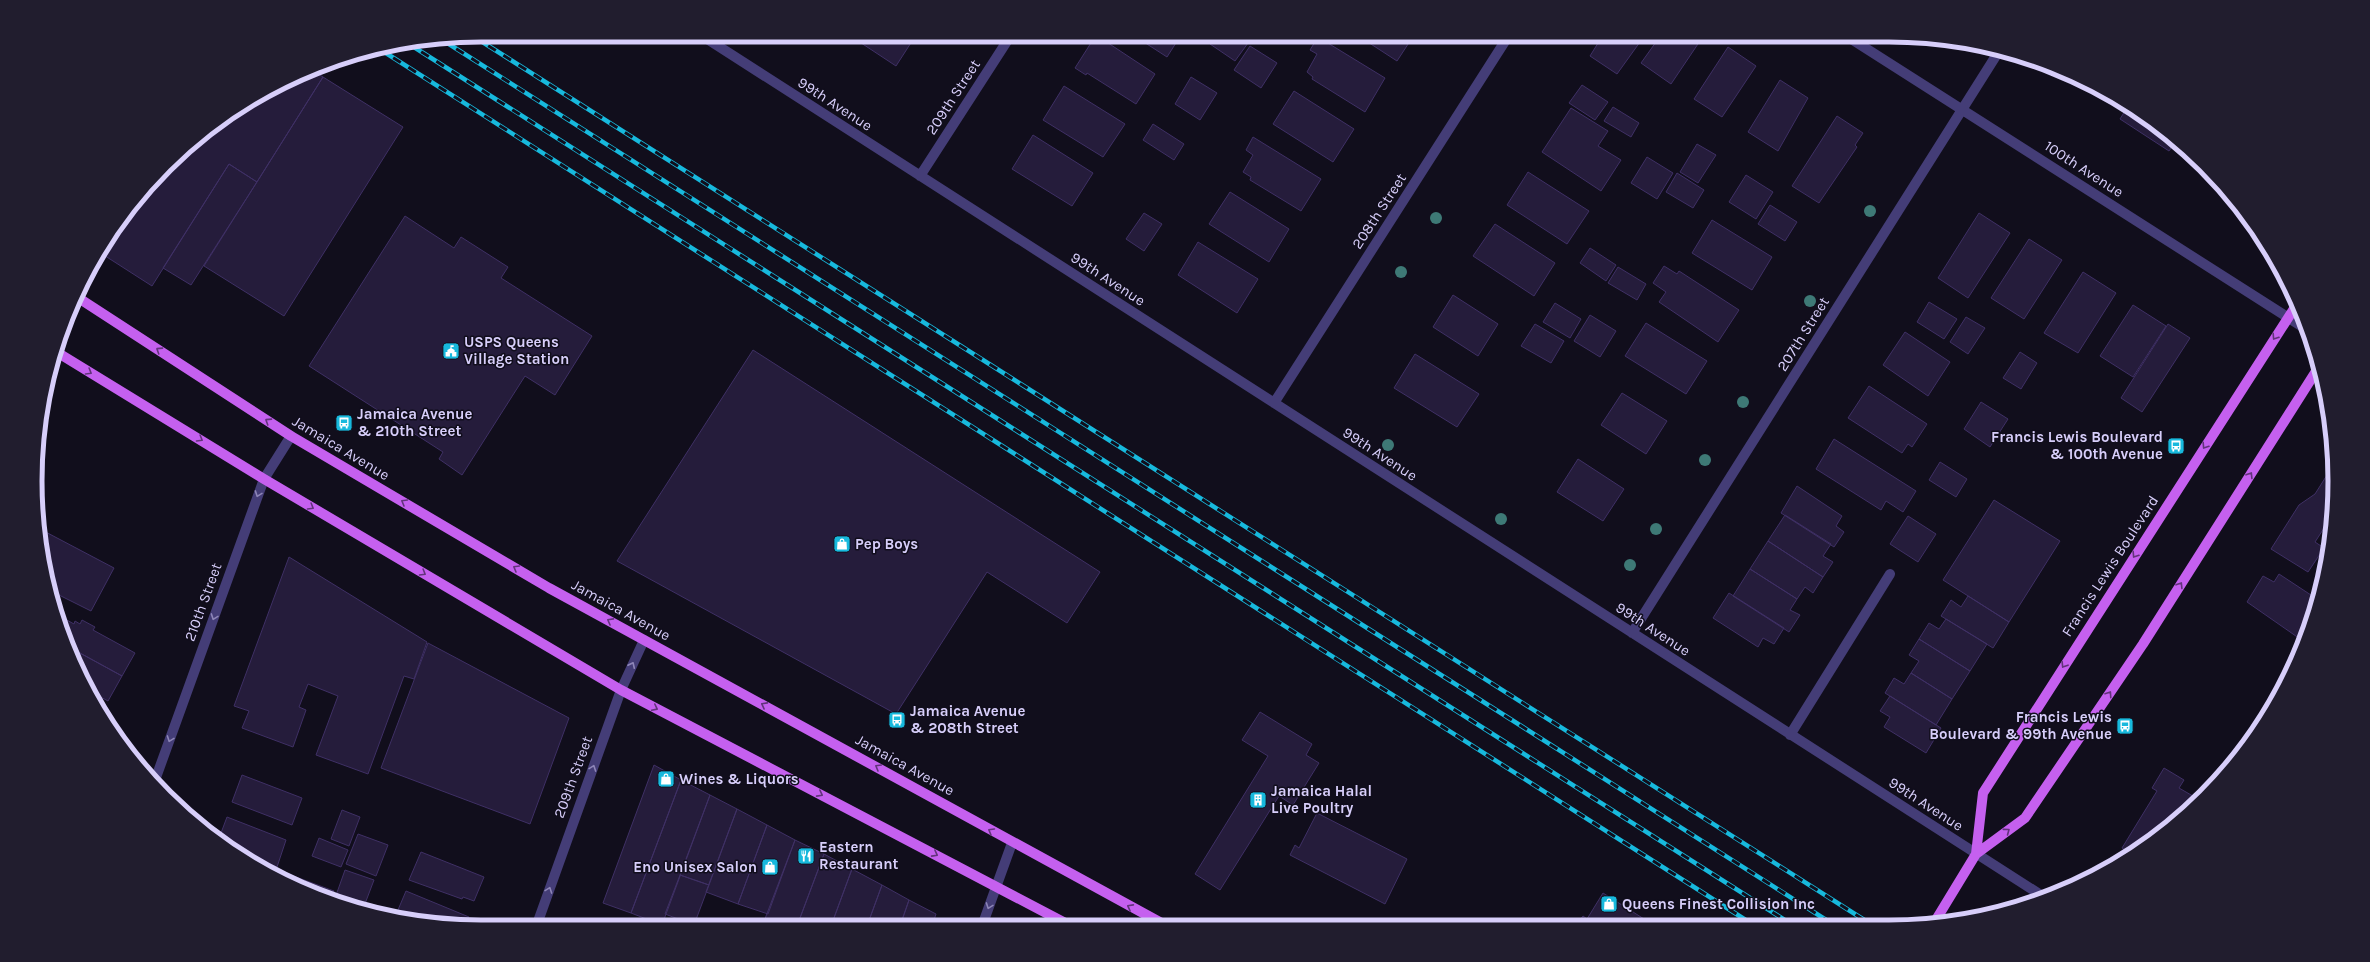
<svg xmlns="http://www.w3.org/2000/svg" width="2370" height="962" viewBox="0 0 2370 962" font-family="Karla,sans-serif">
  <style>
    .building { fill: #251c3b; stroke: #3f3065 }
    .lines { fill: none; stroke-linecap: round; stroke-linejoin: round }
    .minor { stroke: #443d77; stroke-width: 10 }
    .major { stroke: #c560ef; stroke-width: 10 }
    .rail-casing { stroke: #17b9dd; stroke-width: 4.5 }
    .rail { stroke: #110e1c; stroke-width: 3; stroke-dasharray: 9; stroke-linecap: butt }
    .tree { fill: #3e7976 }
    .oneway { stroke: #62337b }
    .oneway2 { stroke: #8e86b8 }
    .labels { text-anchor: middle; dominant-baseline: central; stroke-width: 3; stroke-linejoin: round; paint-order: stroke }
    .street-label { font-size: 15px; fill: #d7cefa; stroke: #110e1c }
    .poi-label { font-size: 15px; font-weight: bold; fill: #d7cefa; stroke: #110e1c; text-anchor: start }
    .rim { fill: none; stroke: #d7cefa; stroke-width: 5 }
  </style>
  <rect width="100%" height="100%" fill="#110e1c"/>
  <path class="building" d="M849,35h67l-20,31z
    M1096,35l59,39 -19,30 -49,-31 -1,2 -11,-7z
    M1133,35h48l-14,22z
    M1217,35h19l12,8 -13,18 -25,-17z
    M1357,35h57l-17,26z
    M1603,35h42l-28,39 -27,-18z
    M1661,35h43l-33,49 -30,-21z
    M1318,37l67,41 -20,34 -53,-33 1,-2 -6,-5 10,-18 -7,-4z
    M1250,46l27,17 -16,25 -27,-18z
    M1728,47l28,19 -34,51 -28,-18z
    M312,70l11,7 -66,105 -28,-18 -77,122 -53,-34 47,-65 41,-41 71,-51z
    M323,77l80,50 -119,189 -80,-50z
    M1191,77l26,16 -17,27 -25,-16z
    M1780,80l28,18 -30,53 -30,-19z
    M1582,85l26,17 -13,18 -26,-17z
    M1064,86l61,38 -22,33 -60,-37z
    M1294,91l60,38 -21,33 -60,-38z
    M2128,106l48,35 -7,10 -49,-32z
    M1613,107l26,16 -8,14 -27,-16z
    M1571,108l37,23 -10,15 23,14 -20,31 -59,-39z
    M1837,116l26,17 -8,12 2,2 -38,56 -27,-17z
    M1153,124l31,20 -10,16 -31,-20z
    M1033,135l60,38 -21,33 -60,-37z
    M1253,137l68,42 -20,32 -51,-31 1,-3 -8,-5 10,-17 -7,-5z
    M1697,144l19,11 -18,28 -18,-11z
    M1647,157l26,16 -16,26 -26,-16z
    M229,164l28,18 -66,103 -28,-17z
    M1528,172l61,39 -22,33 -60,-39z
    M1677,173l27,17 -11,18 -27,-16z
    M1746,175l27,17 -17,27 -27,-17z
    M1230,192l59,37 -20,33 -60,-38z
    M1770,205l27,17 -12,19 -27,-17z
    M1144,213l18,11 -18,27 -18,-12z
    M1979,213l31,20 -42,65 -30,-20z
    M405,216l49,32 7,-11 47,30 -7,11 91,58 -37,59 -30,-19 -63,99 -23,-16 4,-7 -134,-86z
    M1712,220l60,37 -20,33 -60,-37z
    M1495,224l60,39 -21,33 -61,-40z
    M2029,239l33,21 -38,59 -33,-21z
    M1198,242l60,37 -21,34 -59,-38z
    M1590,248l26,17 -10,16 -26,-18z
    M1664,266l13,8 2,-3 60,39 -21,32 -59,-40 7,-10 -13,-9z
    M1618,267l28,17 -9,16 -29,-17z
    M2083,272l33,21 -38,60 -34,-20z
    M1453,295l45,29 -20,32 -45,-29z
    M1929,302l28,17 -13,20 -27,-17z
    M1555,303l26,16 -11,19 -27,-16z
    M2133,305l33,21 -33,51 -33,-21z
    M1590,315l26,16 -16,26 -26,-16z
    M1966,317l19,11 -17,26 -18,-12z
    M1646,323l61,38 -21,33 -61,-38z
    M1535,324l29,17 -13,22 -30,-17z
    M2168,324l22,14 -48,74 -21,-14z
    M1905,332l45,30 -22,34 -45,-31z
    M753,350l347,222 -33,51 -80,-51 -91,142 -279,-153z
    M2020,352l17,11 -16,26 -18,-11z
    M1415,354l64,40 -22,33 -63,-39z
    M1869,386l58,38 -15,23 -4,-3 -6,9 -54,-35z
    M1622,393l45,28 -21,33 -45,-29z
    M1981,402l27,17 -18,28 -26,-18z
    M1834,439l82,52 -13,21 -17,-11 -5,9 -65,-41z
    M1578,459l46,30 -21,32 -46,-29z
    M1940,462l27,17 -11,18 -27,-17z
    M2334,464l-2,43 -8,12 4,3 -13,20 9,6 -16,24 -37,-23 28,-44 16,-11z
    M1797,486l45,30 -6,10 8,6 -10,15 -53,-34z
    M1994,500l66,41 -51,81 -66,-42z
    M1785,515l46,29 -8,12 10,6 -10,15 -55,-36z
    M1908,516l28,18 -18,28 -28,-18z
    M40,529l74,39 -23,43 -42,-21 -5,-22z
    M1768,541l55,36 -10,16 -8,-6 -8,12 -47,-30z
    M289,557l138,85 -13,37 -10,-3 -36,98 -52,-19 22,-59 -30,-12 -9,23 7,3 -13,37 -51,-19 7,-17 -15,-5z
    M1750,569l47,30 -7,11 10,5 -11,17 -56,-36z
    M2279,574l38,25 -6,25 -8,17 -56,-39 16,-26 11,6z
    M1729,593l55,35 -10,16 -11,-6 -5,9 -45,-29z
    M1968,596l41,26 -16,26 -52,-32 10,-16 10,7z
    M56,614l18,10 1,-3 5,3 2,-4 13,7 -2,3 42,23 -13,23 -53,-29z
    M1946,619l41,25 -17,27 -51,-32 10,-16 10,6z
    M1919,639l51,32 -18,28 -41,-26 8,-12 -10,-6z
    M428,643l141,75 -39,106 -149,-56z
    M69,647l53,29 -14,25 -20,-11z
    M1911,673l41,26 -16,26 -51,-32 9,-15 10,6z
    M1890,696l51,32 -15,25 -42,-26 6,-10 -10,-6z
    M1260,712l52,32 -6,11 13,8 -26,42 -14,-9 -59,94 -25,-16 73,-118 -26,-16z
    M654,765l27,15 -50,133 -28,-10z
    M2164,768l20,12 -5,8 19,11 -15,17 -51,38 -10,-6 35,-57 -5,-3z
    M242,775l60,23 -10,27 -60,-23z
    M681,780l29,15 -48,130 -31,-12z
    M710,795l27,14 -28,76 -29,-10z
    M737,809l30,16 -29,79 -32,-12z
    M342,810l18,7 -11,29 -18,-7z
    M1317,813l90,46 -22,45 -95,-49 5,-10 4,3z
    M227,817l59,23 -9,27 -42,-15 -17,-11z
    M767,825l28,15 -27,74 -30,-10z
    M358,834l30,11 -12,31 -30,-12z
    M319,838l29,12 -7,17 -29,-11z
    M795,840l29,14 -27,72h-29l-5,-2z
    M421,852l63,25 -10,24 -11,-4 -1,2 -53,-19z
    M824,854l28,15 -21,57h-34z
    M852,869l30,16 -15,41h-36z
    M277,870l57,21 -3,9 -56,-25z
    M345,870l29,10 -11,29 -29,-8z
    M680,875l29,10 -15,40 -29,-11z
    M882,885l27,15 -9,26h-33z
    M406,891l63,26 -4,9 -42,-3 -28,-6z
    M1603,893l49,31h-75l6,-8 4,3z
    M909,900l27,14 -4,12h-32z
    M612,919l10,4 -1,4h-12z"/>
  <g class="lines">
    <path class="minor" d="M701,35l1343,862
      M1845,35l461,294
      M920,176l91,-141
      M1274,403l235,-368
      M1632,633l367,-582
      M1790,735l100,-161
      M154,783l110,-304 27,-43
      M982,926l30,-83
      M536,927l85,-237 23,-50"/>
    <path class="major" d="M77,297l214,139 258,152 616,337
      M55,351l209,128 357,211 448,235
      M1976,854l49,-36 118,-174 177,-279
      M1934,923l42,-69 7,-61 314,-489"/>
    <g class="rail-casing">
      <path id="rail" d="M473,36l1396,887
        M441,39l1390,884
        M406,42l1385,882
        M378,48l1374,876"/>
    </g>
    <use href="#rail" class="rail"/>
  </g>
  <g class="tree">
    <circle cx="1870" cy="211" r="6"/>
    <circle cx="1436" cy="218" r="6"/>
    <circle cx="1401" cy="272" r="6"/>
    <circle cx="1810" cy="301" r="6"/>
    <circle cx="1743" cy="402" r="6"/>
    <circle cx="1388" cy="445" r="6"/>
    <circle cx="1705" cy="460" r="6"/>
    <circle cx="1501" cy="519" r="6"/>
    <circle cx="1656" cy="529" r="6"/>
    <circle cx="1630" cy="565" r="6"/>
  </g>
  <defs><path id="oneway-chevron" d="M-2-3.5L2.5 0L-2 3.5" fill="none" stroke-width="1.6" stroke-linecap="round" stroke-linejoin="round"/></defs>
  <g class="oneway">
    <use href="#oneway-chevron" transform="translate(2275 337) rotate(123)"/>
    <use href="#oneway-chevron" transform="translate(159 350) rotate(-147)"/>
    <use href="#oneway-chevron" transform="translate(89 372) rotate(31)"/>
    <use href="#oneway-chevron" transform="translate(268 421) rotate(-147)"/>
    <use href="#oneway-chevron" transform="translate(200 439) rotate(31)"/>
    <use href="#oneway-chevron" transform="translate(2205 446) rotate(123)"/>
    <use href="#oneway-chevron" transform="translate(2250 475) rotate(-58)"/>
    <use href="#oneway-chevron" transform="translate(404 502) rotate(-150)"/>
    <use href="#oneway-chevron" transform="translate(311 507) rotate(31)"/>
    <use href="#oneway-chevron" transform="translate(2135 555) rotate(123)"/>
    <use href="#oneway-chevron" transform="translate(516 568) rotate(-150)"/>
    <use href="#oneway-chevron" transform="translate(423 573) rotate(31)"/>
    <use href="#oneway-chevron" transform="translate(2180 585) rotate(-58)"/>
    <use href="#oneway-chevron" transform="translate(610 621) rotate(-151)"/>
    <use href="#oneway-chevron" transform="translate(2064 665) rotate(122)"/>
    <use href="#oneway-chevron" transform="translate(2109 694) rotate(-56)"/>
    <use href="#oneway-chevron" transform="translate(764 705) rotate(-152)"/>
    <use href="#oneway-chevron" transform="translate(655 708) rotate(27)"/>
    <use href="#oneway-chevron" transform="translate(878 767) rotate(-150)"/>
    <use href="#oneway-chevron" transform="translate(820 794) rotate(28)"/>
    <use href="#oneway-chevron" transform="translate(991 831) rotate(-150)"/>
    <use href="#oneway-chevron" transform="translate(2007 831) rotate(-37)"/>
    <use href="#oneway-chevron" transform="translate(935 854) rotate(28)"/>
    <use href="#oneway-chevron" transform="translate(1130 907) rotate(-152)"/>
  </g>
  <g class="oneway2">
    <use href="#oneway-chevron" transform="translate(258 494) rotate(110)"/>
    <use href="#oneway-chevron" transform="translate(214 617) rotate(110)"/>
    <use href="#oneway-chevron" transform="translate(632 665) rotate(-65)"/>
    <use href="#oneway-chevron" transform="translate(170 739) rotate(110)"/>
    <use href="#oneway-chevron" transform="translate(593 768) rotate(-70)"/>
    <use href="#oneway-chevron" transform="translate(549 890) rotate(-70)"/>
    <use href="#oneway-chevron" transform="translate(989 906) rotate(110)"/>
  </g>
  <defs>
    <g id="civic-square" transform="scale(0.9)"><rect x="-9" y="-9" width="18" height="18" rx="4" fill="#17b9dd" stroke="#110e1c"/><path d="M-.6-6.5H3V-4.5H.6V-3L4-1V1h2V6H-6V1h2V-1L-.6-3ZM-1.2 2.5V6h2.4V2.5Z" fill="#fff"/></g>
    <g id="bus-square" transform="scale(0.9)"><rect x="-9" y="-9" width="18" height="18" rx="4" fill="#17b9dd" stroke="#110e1c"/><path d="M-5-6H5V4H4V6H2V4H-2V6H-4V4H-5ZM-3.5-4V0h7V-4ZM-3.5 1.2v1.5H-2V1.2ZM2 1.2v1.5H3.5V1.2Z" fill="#fff"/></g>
    <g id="shop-square" transform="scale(0.9)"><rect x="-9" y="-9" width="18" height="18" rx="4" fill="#17b9dd" stroke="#110e1c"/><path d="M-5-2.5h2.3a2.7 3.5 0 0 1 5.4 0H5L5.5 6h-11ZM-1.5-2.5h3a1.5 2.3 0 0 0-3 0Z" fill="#fff"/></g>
    <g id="building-square" transform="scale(0.9)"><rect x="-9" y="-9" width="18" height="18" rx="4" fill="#17b9dd" stroke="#110e1c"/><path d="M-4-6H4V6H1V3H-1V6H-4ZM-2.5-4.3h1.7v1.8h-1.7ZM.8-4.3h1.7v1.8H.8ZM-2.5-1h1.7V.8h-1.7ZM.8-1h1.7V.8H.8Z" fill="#fff"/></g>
    <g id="restaurant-square" transform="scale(0.9)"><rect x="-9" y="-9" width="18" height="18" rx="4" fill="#17b9dd" stroke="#110e1c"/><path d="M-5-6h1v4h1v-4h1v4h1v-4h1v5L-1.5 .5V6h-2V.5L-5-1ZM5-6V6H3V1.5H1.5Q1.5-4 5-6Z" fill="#fff"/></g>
  </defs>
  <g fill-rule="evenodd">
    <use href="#civic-square" x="451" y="351"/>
    <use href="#bus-square" x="344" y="423"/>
    <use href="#bus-square" x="2176" y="446"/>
    <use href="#shop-square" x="842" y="544"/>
    <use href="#bus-square" x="897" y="720"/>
    <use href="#bus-square" x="2125" y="726"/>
    <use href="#shop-square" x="666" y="779"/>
    <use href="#building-square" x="1258" y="800"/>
    <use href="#restaurant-square" x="806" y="856"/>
    <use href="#shop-square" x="770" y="867"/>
    <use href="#shop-square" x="1609" y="904"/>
  </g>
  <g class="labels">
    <g class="street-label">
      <text transform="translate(953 97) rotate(-57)">209th Street</text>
      <text transform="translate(835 104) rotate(33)">99th Avenue</text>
      <text transform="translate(2084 169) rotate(33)">100th Avenue</text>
      <text transform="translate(1379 211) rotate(-57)">208th Street</text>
      <text transform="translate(1108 279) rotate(33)">99th Avenue</text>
      <text transform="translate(1803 334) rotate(-58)">207th Street</text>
      <text transform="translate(341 448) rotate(31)">Jamaica Avenue</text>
      <text transform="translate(1380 454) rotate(33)">99th Avenue</text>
      <text transform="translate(2110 566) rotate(-57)">Francis Lewis Boulevard</text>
      <text transform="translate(203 602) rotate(-70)">210th Street</text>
      <text transform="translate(621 610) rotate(29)">Jamaica Avenue</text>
      <text transform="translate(1653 629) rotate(33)">99th Avenue</text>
      <text transform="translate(905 765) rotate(29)">Jamaica Avenue</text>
      <text transform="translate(573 777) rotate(-70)">209th Street</text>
      <text transform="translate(1926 804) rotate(33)">99th Avenue</text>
    </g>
    <g class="poi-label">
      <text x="464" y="342">USPS Queens<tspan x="464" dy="17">Village Station</tspan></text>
      <text x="357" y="414">Jamaica Avenue<tspan x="357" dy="17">&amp; 210th Street</tspan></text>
      <text x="2163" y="437" text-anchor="end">Francis Lewis Boulevard<tspan x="2163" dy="17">&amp; 100th Avenue</tspan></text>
      <text x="855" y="544">Pep Boys</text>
      <text x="910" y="711">Jamaica Avenue<tspan x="910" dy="17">&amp; 208th Street</tspan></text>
      <text x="2112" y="717" text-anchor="end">Francis Lewis<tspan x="2112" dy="17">Boulevard &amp; 99th Avenue</tspan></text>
      <text x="679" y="779">Wines &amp; Liquors</text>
      <text x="1271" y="791">Jamaica Halal<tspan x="1271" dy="17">Live Poultry</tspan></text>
      <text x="819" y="847">Eastern<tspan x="819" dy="17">Restaurant</tspan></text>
      <text x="757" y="867" text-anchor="end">Eno Unisex Salon</text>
      <text x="1622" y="904">Queens Finest Collision Inc</text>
    </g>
  </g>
  <path d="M0 0H2370V962H0ZM481 42H1889A439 439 0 0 1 2328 481V481A439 439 0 0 1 1889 920H481A439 439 0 0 1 42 481V481A439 439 0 0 1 481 42Z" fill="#211d2e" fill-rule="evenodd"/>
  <path class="rim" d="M481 42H1889A439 439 0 0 1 2328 481V481A439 439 0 0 1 1889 920H481A439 439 0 0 1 42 481V481A439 439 0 0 1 481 42Z"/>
</svg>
